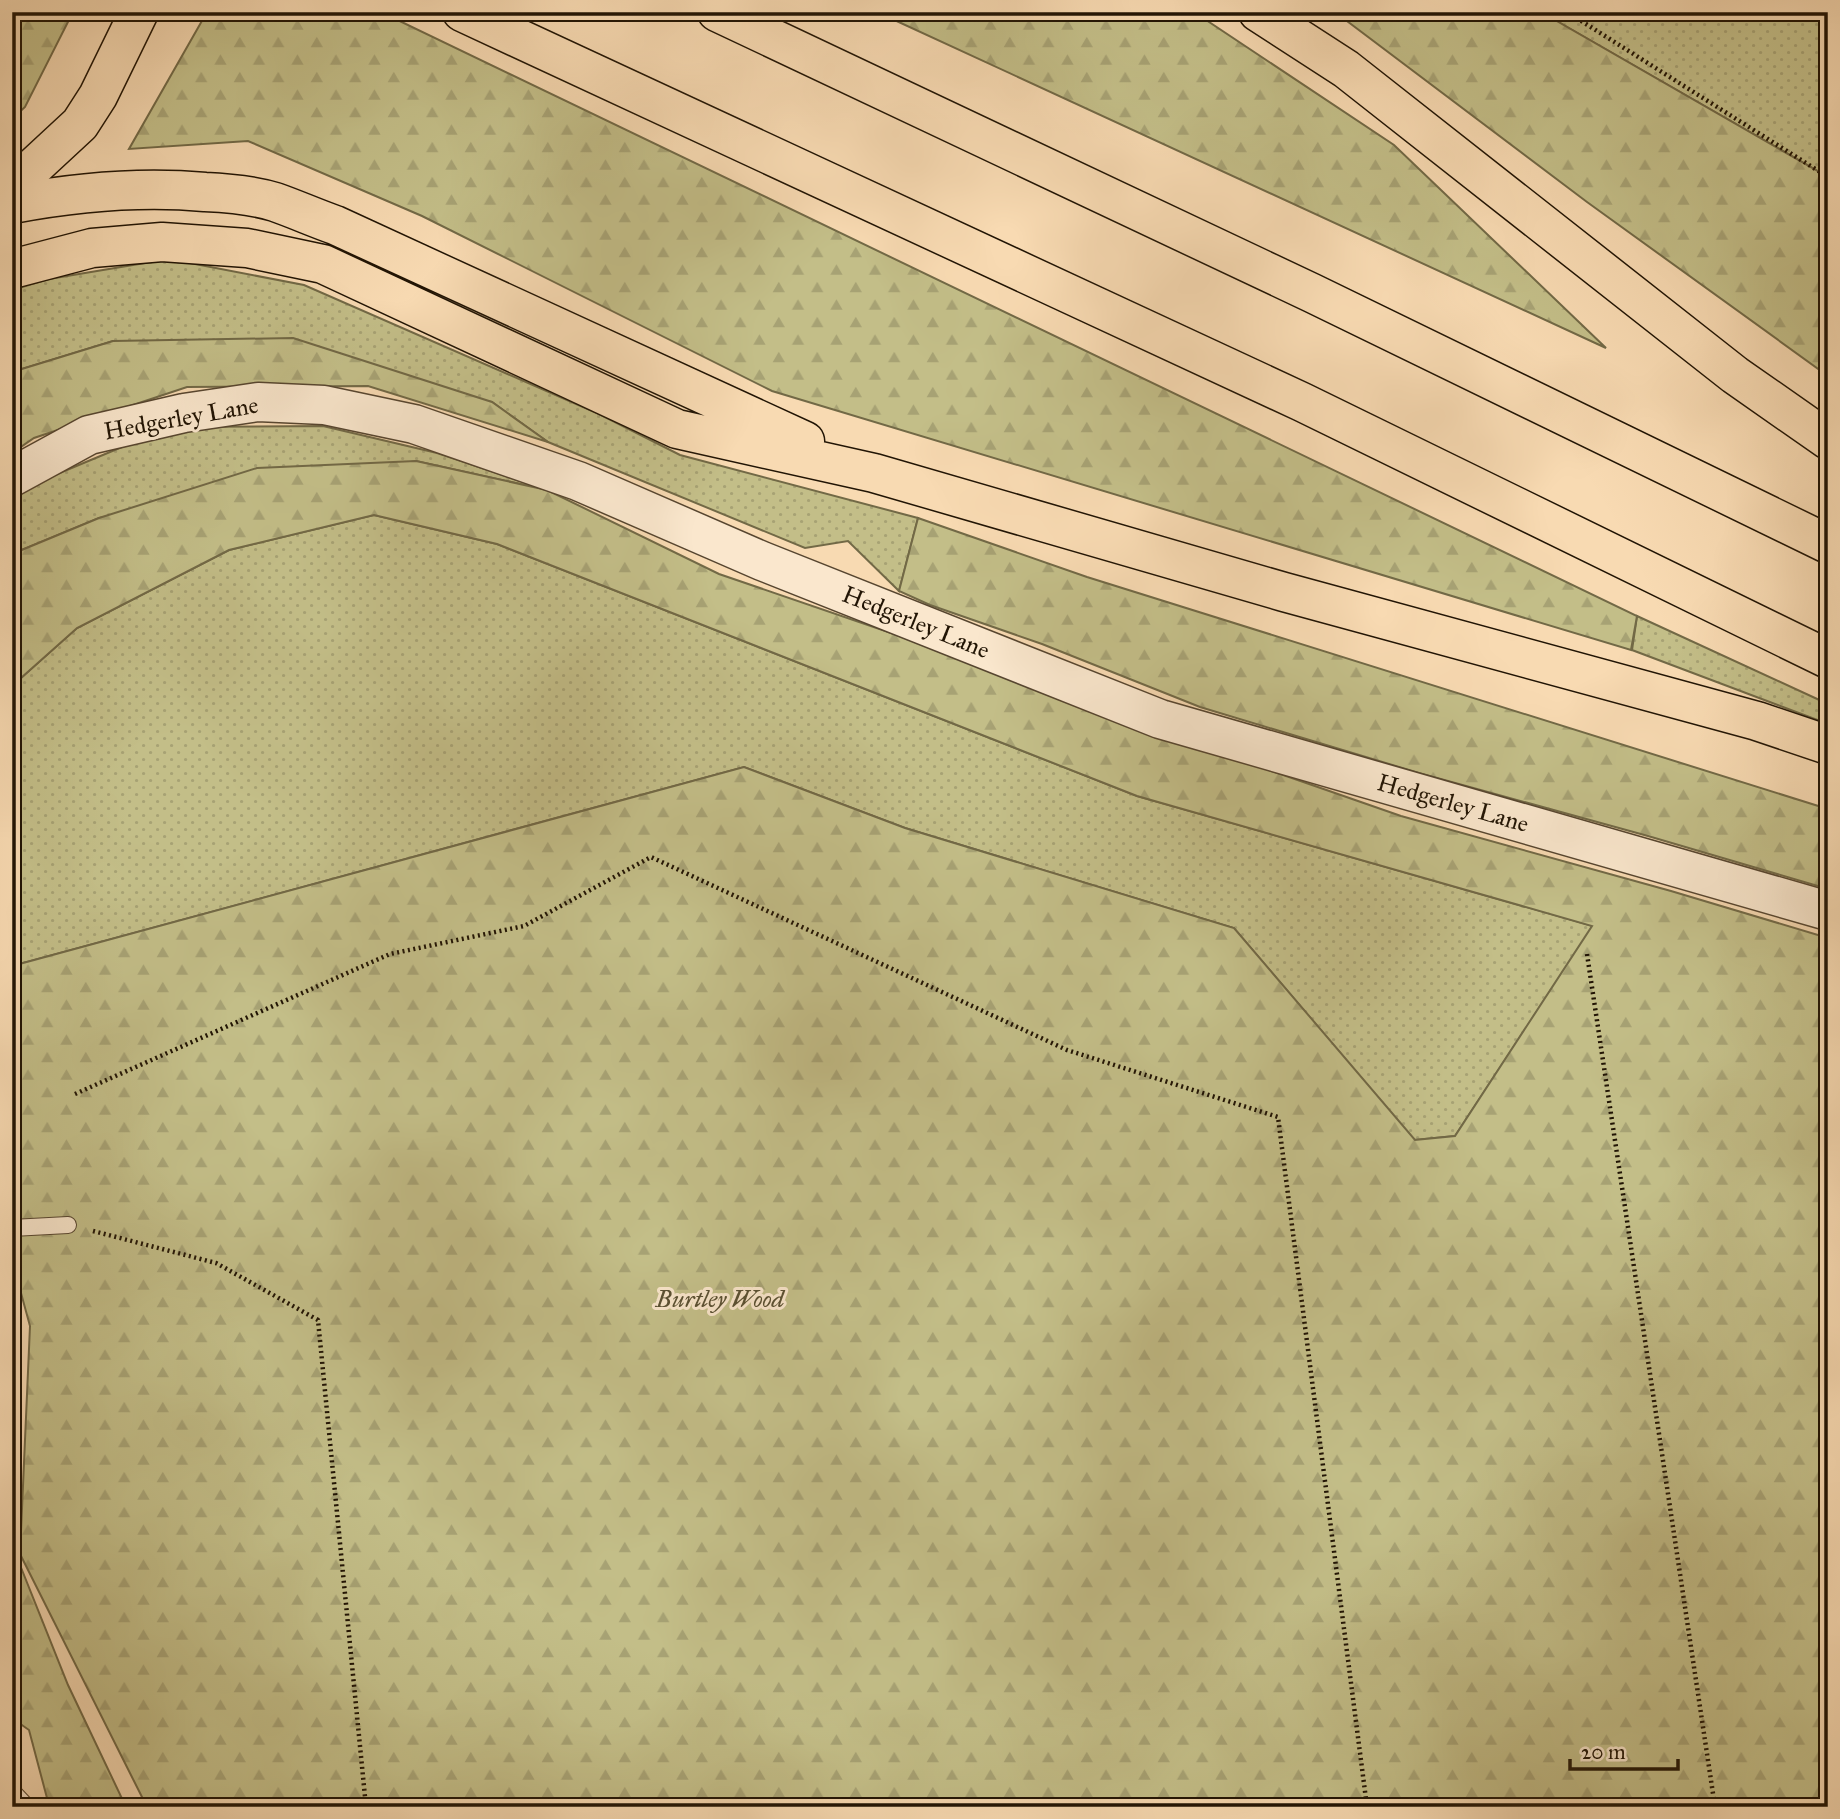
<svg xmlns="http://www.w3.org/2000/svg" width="1840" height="1819" viewBox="0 0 1840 1819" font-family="'IM FELL Great Primer',serif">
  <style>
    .grass { fill: url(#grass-dots); stroke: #726946; stroke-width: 2 }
    .forest { fill: url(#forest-firs); stroke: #726946; stroke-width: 2 }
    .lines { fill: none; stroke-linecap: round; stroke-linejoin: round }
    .service-casing { stroke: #574630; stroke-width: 18 }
    .tertiary-casing { stroke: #574630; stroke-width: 41 }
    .trunk-casing { stroke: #211404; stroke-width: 41 }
    .motorway-casing { stroke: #211404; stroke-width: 41 }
    .path { stroke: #211404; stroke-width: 4.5; stroke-dasharray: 2 3.5; stroke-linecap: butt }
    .service { stroke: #fae7cd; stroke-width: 16 }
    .tertiary { stroke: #fae7cd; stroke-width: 38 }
    .trunk { stroke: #f8dab2; stroke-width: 38 }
    .motorway { stroke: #f8dab2; stroke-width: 38 }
    .labels { text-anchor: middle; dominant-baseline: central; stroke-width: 6; stroke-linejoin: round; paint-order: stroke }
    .street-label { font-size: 24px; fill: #211404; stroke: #fae7cd }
    .park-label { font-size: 24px; font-style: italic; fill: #5a5032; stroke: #fae7cd }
  </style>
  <defs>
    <pattern id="grass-dots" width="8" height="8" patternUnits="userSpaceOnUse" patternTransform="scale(1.75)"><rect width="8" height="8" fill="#c3be88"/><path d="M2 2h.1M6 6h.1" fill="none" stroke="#a7a274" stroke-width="1.8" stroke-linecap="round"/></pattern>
    <pattern id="forest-firs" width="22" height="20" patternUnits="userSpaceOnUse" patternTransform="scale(1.75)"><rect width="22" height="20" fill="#c3be88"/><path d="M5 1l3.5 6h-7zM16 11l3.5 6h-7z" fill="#a7a274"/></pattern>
  </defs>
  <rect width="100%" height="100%" fill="#f8dab2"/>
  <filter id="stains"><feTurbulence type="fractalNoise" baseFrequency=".00286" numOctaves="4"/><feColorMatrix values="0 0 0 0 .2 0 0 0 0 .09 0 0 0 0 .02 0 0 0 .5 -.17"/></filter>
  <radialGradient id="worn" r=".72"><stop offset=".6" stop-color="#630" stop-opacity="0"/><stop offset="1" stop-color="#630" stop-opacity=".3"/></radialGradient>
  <path class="grass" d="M1541,12h287v165z
    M169,259l135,26 295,129 81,41 238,63 -19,73 -51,-50 -43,7 -257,-106 -56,-40 -379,-61 -101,31v-82l37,-11z
    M323,426l114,27 110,37 -131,-29 -317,57 -87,36v-54l26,-18 132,-55z
    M374,515l123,29 640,252 456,130 -138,210 -41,4 -180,-212 -329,-100 -161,-61 -732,199v-280l65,-58 152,-78z
    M1637,616l191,88v20l-196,-74z"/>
  <path class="forest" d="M12,12h61l-48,95 -13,12z
    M207,12h174l1256,604 -6,34 -859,-259 -350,-175 -174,-75 -119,8z
    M877,12h317l200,133 212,203z
    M1335,12h206l287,165v199l-241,-174z
    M293,338l199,64 56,40 -180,-56 -181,1 -153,51 -22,15v-81l101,-31z
    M416,461l131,29 172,84 178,61 280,103 224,78 270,75 157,47v869h-1681l-127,-253 10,-228 -18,-66v-294l732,-199 161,61 329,100 181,212 40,-4 137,-210 -455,-130 -640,-252 -123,-29 -145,35 -152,78 -65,58v-132l87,-36 158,-50z
    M918,518l169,59 741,232v80l-180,-53 -229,-63 -219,-66 -158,-63 -112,-39 -31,-14z
    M12,1323l6,5 -6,110z
    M12,1545l56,140 58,122h-71l-8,-9 -18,-68 -17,-12z"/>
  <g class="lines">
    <g class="service-casing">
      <path id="service" d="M12,1228l56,-3
        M12,1791l15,16"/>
    </g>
    <g class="tertiary-casing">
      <path id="tertiary" d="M12,477l77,-42 95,-22 74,-11 66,3 90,19 164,57 184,80 398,158 668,192"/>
    </g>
    <g class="trunk-casing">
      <path id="trunk" d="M12,187l68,-63 18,-28 41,-84"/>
    </g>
    <g class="motorway-casing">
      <path id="motorway" d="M462,12l840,390 526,257
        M717,12l595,281 516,251
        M1258,12l88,57 389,306 93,65
        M12,204c64,-12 128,-18 193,-12 23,1 47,3 70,10 20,7 40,16 60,23l470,216
        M12,269l80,-21 70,-6 85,6 76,16 354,165 197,44 410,119 473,129 71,24"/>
    </g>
    <path class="path" d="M1567,12l261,165
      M1587,954l128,853
      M75,1094l315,-140 134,-28 127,-69 416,193 211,67 89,690
      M93,1231l123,32 102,57 48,487"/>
    <use href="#service" class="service"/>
    <use href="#tertiary" class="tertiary"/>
    <use href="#trunk" class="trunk"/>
    <use href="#motorway" class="motorway"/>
  </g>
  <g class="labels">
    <g class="street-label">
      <text transform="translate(181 418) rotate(-10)">Hedgerley Lane</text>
      <text transform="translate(916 622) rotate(22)">Hedgerley Lane</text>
      <text transform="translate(1453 803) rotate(16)">Hedgerley Lane</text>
    </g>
    <g class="park-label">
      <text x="720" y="1299">Burtley Wood</text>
    </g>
  </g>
  <rect width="1840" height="1819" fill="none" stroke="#f8dab2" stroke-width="42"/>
  <rect x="14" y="14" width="1812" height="1791" fill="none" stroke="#211404" stroke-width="3.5"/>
  <rect x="21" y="21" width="1798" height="1777" fill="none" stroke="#211404" stroke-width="2"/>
  <path d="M1570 1759v10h108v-10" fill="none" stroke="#211404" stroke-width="3.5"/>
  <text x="1581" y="1759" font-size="21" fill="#211404" stroke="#fae7cd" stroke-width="5" paint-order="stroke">20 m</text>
  <rect width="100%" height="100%" filter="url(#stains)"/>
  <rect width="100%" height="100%" fill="url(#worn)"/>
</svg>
